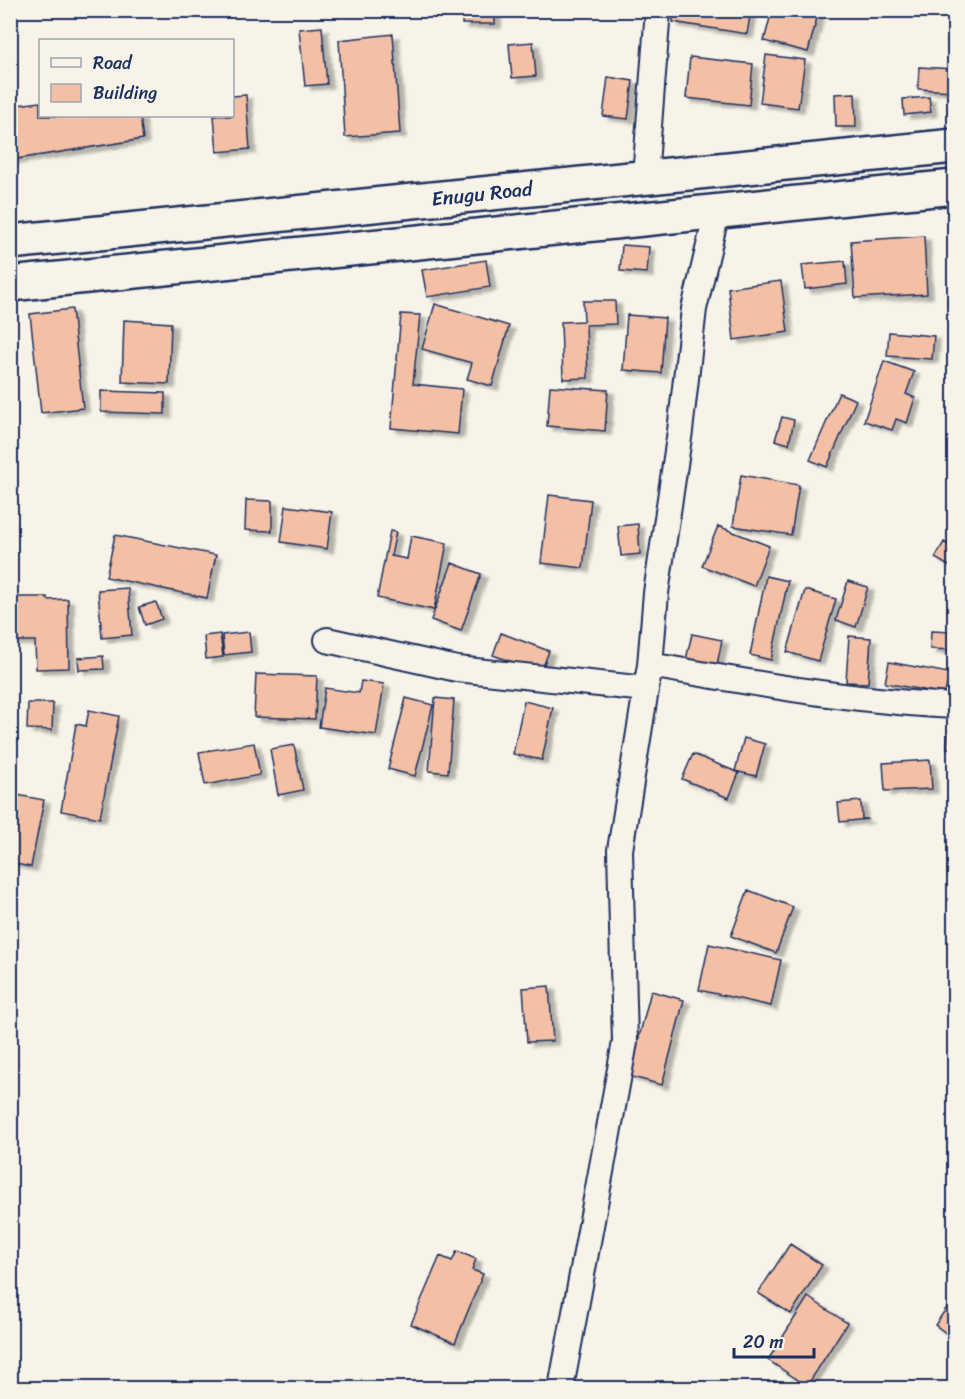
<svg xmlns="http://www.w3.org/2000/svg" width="965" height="1399" viewBox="0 0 965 1399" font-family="Sriracha,sans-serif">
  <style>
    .building { fill: #f4c0a5; stroke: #1b2f5e; stroke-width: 1.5; filter: url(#shadow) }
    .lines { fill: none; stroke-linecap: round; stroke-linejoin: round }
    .street-casing { stroke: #1b2f5e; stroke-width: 28 }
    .primary-casing { stroke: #1b2f5e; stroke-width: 38 }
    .street { stroke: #f7f3e8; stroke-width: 24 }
    .primary { stroke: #f7f3e8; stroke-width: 33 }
    .labels { text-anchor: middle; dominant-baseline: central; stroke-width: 4.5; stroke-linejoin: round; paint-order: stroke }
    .street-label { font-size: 20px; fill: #1b2f5e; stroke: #f7f3e8 }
  </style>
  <defs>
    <filter id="shadow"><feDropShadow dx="6" dy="4" stdDeviation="1.5" flood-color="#0004"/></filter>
  </defs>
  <rect width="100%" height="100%" fill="#f7f3e8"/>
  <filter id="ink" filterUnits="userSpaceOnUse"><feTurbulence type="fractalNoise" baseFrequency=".0167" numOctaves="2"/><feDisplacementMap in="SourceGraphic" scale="12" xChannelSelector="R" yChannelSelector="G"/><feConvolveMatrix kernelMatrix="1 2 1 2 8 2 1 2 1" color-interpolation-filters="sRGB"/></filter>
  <g filter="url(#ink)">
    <path class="building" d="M462,10h33v14h-33z
      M674,10h77l-4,24 -74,-12z
      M772,10h47l-11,42 -44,-11z
      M322,27l5,57 -22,2 -6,-57z
      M393,34l7,99 -55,4 -6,-97z
      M533,42l3,34 -24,2 -3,-34z
      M766,55l39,5 -7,48 -38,-5z
      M690,57l63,7 -4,41 -63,-7z
      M919,67l35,2v22l-36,-2z
      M608,77l25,4 -5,38 -25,-3z
      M855,93l1,34h-20l-1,-33z
      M246,95l4,54 -33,3 -3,-36h18v-20z
      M929,97l2,15 -27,3 -1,-16z
      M40,102v14h100l3,23 -133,21v-54z
      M924,236l3,58 -72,4 -4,-57z
      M622,245l27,2 -2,26 -27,-2z
      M486,260l4,27 -63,10 -5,-27z
      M845,261l2,23 -42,5 -3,-24z
      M781,281l7,51 -54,8 -6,-52z
      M583,301h32l1,23 -30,1 2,53 -25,1 -2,-57 23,-1z
      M435,304l74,22 -17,60 -25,-7 5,-16 -50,-14z
      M72,309l11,99 -42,5 -11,-99z
      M401,314l19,1 -7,69 49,5 -4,45 -67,-6z
      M627,315l38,3 -4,55 -38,-3z
      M124,320l47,3 -2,61 -47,-2z
      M889,332l45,4 -2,23 -45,-3z
      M884,361l30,11 -8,22 9,4 -8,25 -11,-4 -4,11 -28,-9z
      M550,386l58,4 -3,41 -58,-5z
      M101,391l64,2v21l-64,-2z
      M839,393l17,7 -29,67 -17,-7z
      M782,417l12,3 -5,24 -14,-4z
      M741,475l58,10 -8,50 -58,-9z
      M549,495l42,5 -8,68 -42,-5z
      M246,500l26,1v30l-27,-1z
      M286,506l46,6 -5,37 -46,-7z
      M638,524l2,30 -19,2 -3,-30z
      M718,526l51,20 -15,40 -52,-20z
      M390,531l6,1 -5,24 16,3 4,-23 36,7 -13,67 -57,-12z
      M115,535l101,20 -9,43 -101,-21z
      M944,542l10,6v21l-19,-11z
      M452,563l29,11 -20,57 -30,-11z
      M766,576l22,5 -17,79 -21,-5z
      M848,581l20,6 -12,40 -20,-7z
      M128,588l4,47 -30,3 -4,-48z
      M805,590l31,9 -18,62 -31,-9z
      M10,597h37l1,3 20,-1 1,69 -33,1 -1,-28h-25z
      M156,602l6,17 -17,6 -6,-18z
      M931,631l23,1v18l-24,-1z
      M249,632l2,20 -27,3 -2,-20z
      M501,633l48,18 -8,21 -48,-17z
      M220,634l3,23 -17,2 -2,-23z
      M692,634l30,6 -7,35 -31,-7z
      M849,636l22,2 -3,45 -22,-1z
      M103,656l1,13 -25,1 -1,-12z
      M889,662l60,11 -4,21 -60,-11z
      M256,674l61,2 -2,43 -61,-2z
      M361,681l23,3 -8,51 -57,-8 6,-39 34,5z
      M406,698l27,7 -18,71 -27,-7z
      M435,698l19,2 -6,73 -19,-2z
      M524,701l29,7 -11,52 -29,-6z
      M28,703h25l-1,27 -25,-1z
      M89,710l30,6 -19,102 -39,-7 15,-87 10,2z
      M948,734h6v15l-7,-1z
      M744,738l21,6 -9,32 -21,-5z
      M254,743l6,32 -55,10 -6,-33z
      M294,745l9,45 -25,5 -8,-46z
      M693,754l46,19 -10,25 -47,-19z
      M930,760l2,29 -47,2 -2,-28z
      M17,795l27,5 -13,67 -21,-4v-33z
      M861,801l1,18h6l-28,3 -2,-19z
      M748,890l45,17 -17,46 -45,-17z
      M709,944l72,16 -10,46 -72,-16z
      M549,986l4,55 -26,1 -4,-54z
      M651,991l33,9 -22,85 -33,-9z
      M790,1244l32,21 -31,49 -33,-21z
      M457,1251l19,8 -4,11 11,4 -28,69 -44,-19 29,-68 12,5z
      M808,1297l39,26 -40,63 -39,-26z
      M954,1297v42l-19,-14z"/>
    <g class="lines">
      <g class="street-casing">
        <path id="street" d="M645,177l13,-167
          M327,640l130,29 189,20
          M650,665c101,18 202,36 304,41
          M561,1388l64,-346 -5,-192 30,-185 6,-72 24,-162 14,-122 23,-97"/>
      </g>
      <g class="primary-casing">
        <path id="primary" d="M10,242l944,-96
          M10,284l944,-97"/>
      </g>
      <use href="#street" class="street"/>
      <use href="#primary" class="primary"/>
    </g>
  </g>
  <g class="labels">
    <g class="street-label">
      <text transform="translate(482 194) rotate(-6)">Enugu Road</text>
    </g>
  </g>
  <rect width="965" height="1399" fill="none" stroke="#f7f3e8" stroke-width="36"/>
  <rect x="18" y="18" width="929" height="1363" fill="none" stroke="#1b2f5e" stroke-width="2" filter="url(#ink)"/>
  <rect x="39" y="39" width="195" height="78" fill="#f7f3e8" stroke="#9fa5b1" stroke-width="1.5"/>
  <rect x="51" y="58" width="30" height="9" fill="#f7f3e8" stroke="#9fa5b1" stroke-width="1.5"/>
  <text x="93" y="69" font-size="18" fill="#1b2f5e">Road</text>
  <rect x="51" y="84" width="30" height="18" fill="#f4c0a5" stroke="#9fa5b1" stroke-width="1.5"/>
  <text x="93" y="99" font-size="18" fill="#1b2f5e">Building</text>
  <path d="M734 1348v9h80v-9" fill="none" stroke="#1b2f5e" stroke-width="3"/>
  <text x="743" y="1348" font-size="18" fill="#1b2f5e" stroke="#f7f3e8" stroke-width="4.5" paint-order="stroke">20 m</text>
</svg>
